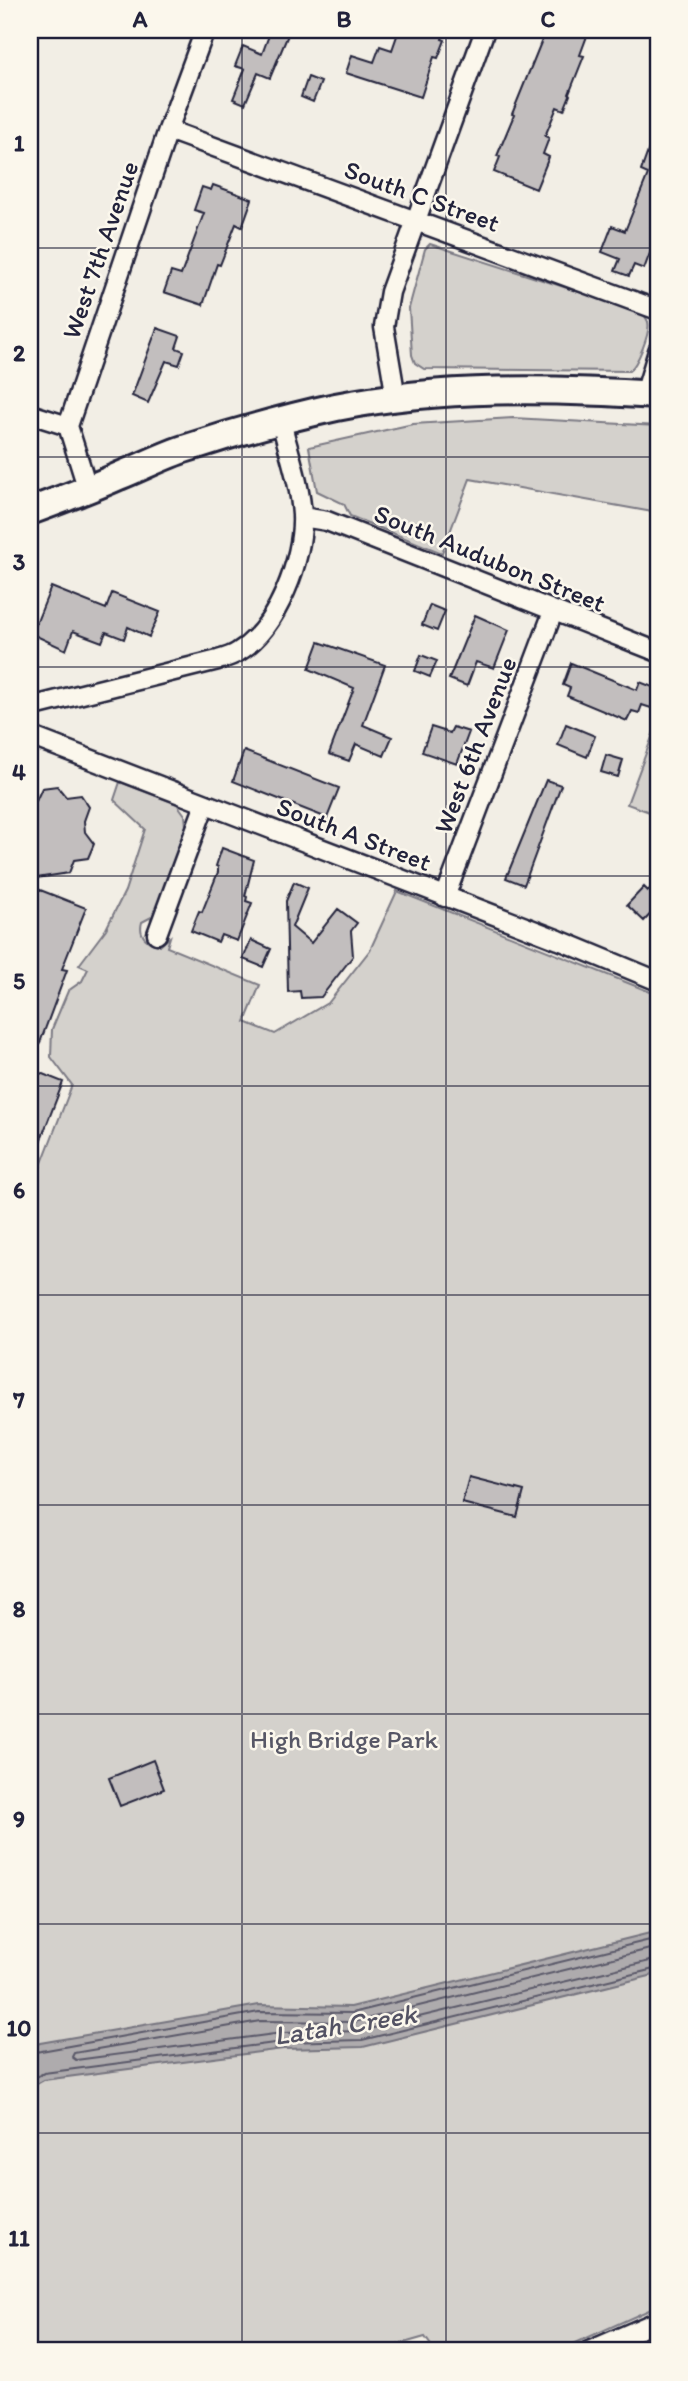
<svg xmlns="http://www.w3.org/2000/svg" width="688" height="2381" viewBox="0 0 688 2381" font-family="Itim,sans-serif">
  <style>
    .green { fill: #d4d1cc; stroke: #7b7a84; stroke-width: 2 }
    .water { fill: #aeabad; stroke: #76747f; stroke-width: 2 }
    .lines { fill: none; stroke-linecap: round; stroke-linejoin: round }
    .shore { stroke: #5a5969; stroke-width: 2 }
    .building { fill: #c2bebe; stroke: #22223b; stroke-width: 2 }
    .street-casing { stroke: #22223b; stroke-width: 23 }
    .primary-casing { stroke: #22223b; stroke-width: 32 }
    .street { stroke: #fbf7ec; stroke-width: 18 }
    .primary { stroke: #fbf7ec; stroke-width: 26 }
    .grid { fill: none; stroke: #22223b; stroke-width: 2; stroke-opacity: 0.55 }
    .labels { text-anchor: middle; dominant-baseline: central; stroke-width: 5; stroke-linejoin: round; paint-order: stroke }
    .street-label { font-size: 26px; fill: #22223b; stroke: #fbf7ec }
    .park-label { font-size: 26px; fill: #575766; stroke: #fbf7ec }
    .water-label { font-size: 28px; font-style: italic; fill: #535263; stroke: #fbf7ec }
    .neatline { fill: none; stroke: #22223b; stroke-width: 2.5 }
    .grid-label { font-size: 23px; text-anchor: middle; font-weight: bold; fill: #22223b }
  </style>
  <rect width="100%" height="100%" fill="#f2eee5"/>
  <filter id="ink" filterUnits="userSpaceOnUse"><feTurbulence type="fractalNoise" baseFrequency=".0143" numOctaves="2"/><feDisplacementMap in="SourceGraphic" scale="14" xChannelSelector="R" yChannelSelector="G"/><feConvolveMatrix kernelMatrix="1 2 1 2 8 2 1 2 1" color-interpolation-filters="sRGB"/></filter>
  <g filter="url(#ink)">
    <path class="green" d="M430,244l212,68c1,1 6,9 6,10 3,10 -11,44 -19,49l-205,-2 -9,-6 -3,-8 -3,-47 16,-59z
      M513,418l145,8v87l-188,-34 -28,74 -92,-37 -6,-12 -27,-13 -8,-44 104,-23z
      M658,721v94l-31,-11z
      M120,782l57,22 8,11 1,11 -18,51 2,13 -9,22 -19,10c-4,14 6,22 19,23l9,-8 -3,10 93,38 -15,37 30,12 54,-32 41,-52 27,-59 261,104v1311l-85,38 -9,7h-129l-10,-14 -49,14h-346v-1179l4,-6 6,2 32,-83 -21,-28 1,-28 16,-38 14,-10 6,-12 -9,-4 27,-36 19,-38 20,-62 -31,-29z"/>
    <path class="water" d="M658,1931v43l-295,73 -80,2 -239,31 -14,8v-41l10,-4 219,-38 92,2z"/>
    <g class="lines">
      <path class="shore" d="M658,1947l-304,75 -94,-1 -186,32 -2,4 4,3 206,-27 79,-2 297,-72
        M30,2053l229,-41 93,1 306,-75
        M30,2080l14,-7 238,-31 80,-2 296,-72"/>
    </g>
    <path class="building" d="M271,30h19l-20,48 -12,-5 -13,31 -12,-5 12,-30 -10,-3 8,-20 19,8z
      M399,30h46l-3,9 3,1 -7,18 -4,-1 -13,40 -75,-24 6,-18 22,7 6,-16 12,4z
      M546,30h26l15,6 -7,19 4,1 -15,38 1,1 -6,15 -7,-3 -12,29 4,2 -6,16 6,3 -13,32 -42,-17 6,-15 -3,-1 17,-41 -2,-1z
      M308,77l13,5 -8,20 -12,-5z
      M656,129h2v103l-14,37 -10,-4 -5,11 -14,-5 5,-12 -18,-7 10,-26 13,5 23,-57 -7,-3z
      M213,185l39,14 -10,28 -6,-3 -16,41 -3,-1 -14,41 -39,-13 7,-20 10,3 23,-62 -10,-3 8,-23 9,3z
      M157,328l23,8 -4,12 8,3 -5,14 -13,-4 -18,42 -16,-7z
      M51,587l55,22 6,-16 48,19 -11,25 -21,-10 -4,12 -18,-7 -4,10 -29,-11 -7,19 -34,-16z
      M430,605l15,6 -8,20 -15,-6z
      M475,615l34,15 -15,38 -18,-6 -9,24 -18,-7z
      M319,642l66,23 -22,60 29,12 -8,19 -28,-12 -7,17 -20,-7 25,-66 -45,-19z
      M421,655l16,6 -7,16 -15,-6z
      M571,663l66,27 3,-8 18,7 -7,19 -9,-3 -3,8 -7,-2 -5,10 -60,-25 3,-8 -7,-3z
      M566,724l29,12 -8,21 -29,-12z
      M431,727l19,6 3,-6 16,5 -12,32 -35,-12z
      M244,751l95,37 -12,30 -94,-37z
      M606,755l17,5 -5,17 -17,-5z
      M546,780l15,5 -37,100 -18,-7z
      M57,786l9,11 15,-2 8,12 -5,14 1,11 9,12 -6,14 -14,2 -5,13 -39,6v-77l6,-1 6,-13z
      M222,848l32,12 -9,36 2,1 -1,4 6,2 -15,38 -16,-6 -3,7 -27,-11 8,-20 3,1 16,-40v-5l-2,-1z
      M658,880v26l-14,15 -17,-16 17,-18 4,4z
      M294,882l14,6 -16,39 19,16 27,-34 19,14 -6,8 2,25 -32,41 -20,1 -1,-7 -12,1 -2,-91z
      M30,886l56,22 -24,61 5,1 -36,97z
      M251,940l20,9 -8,18 -20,-8z
      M30,1069l33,13 -32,83h-1z
      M469,1477l55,14 -7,26 -55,-14z
      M153,1760l11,29 -44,17 -11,-28z"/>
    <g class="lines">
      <g class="street-casing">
        <path id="street" d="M168,130l490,180
          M645,394l13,-43
          M396,398l-12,-71 6,-35 95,-262
          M30,414l38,12
          M88,490l-20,-64 100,-296 37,-100
          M302,517l25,4 331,131
          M30,707l188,-47c7,-2 14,-4 20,-8 39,-23 66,-94 64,-137 -2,-32 -14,-64 -21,-94
          M30,736l529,204 99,41
          M445,897l108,-285
          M157,934l48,-130
          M589,2351l69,-30"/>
      </g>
      <g class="primary-casing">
        <path id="primary" d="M30,511c30,-11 60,-22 89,-35 23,-9 45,-21 68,-28 49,-16 99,-30 149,-41 106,-21 215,-19 322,-12"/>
      </g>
      <use href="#street" class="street"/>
      <use href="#primary" class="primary"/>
    </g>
  </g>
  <path class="grid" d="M242,30v2321M446,30v2321M30,248h628M30,457h628M30,667h628M30,876h628M30,1086h628M30,1295h628M30,1505h628M30,1714h628M30,1924h628M30,2133h628"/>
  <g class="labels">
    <g class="street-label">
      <text transform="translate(422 196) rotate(20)">South C Street</text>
      <text transform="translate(100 250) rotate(-71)">West 7th Avenue</text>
      <text transform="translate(490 558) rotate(22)">South Audubon Street</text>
      <text transform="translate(475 745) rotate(-69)">West 6th Avenue</text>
      <text transform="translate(354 834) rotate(21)">South A Street</text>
    </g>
    <g class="park-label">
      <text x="344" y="1739">High Bridge Park</text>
    </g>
    <g class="water-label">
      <text transform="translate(345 2024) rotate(-9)">Latah Creek</text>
    </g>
  </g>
  <rect width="688" height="2381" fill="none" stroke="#fbf7ec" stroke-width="77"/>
  <rect x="38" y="38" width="612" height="2304" class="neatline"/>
  <g class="grid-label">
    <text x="140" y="27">A</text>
    <text x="344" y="27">B</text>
    <text x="548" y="27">C</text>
    <text x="19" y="151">1</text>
    <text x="19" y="361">2</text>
    <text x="19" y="570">3</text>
    <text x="19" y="780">4</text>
    <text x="19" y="989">5</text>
    <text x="19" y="1198">6</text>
    <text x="19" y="1408">7</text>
    <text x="19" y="1617">8</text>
    <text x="19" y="1827">9</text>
    <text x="19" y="2036">10</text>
    <text x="19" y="2246">11</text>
  </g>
</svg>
